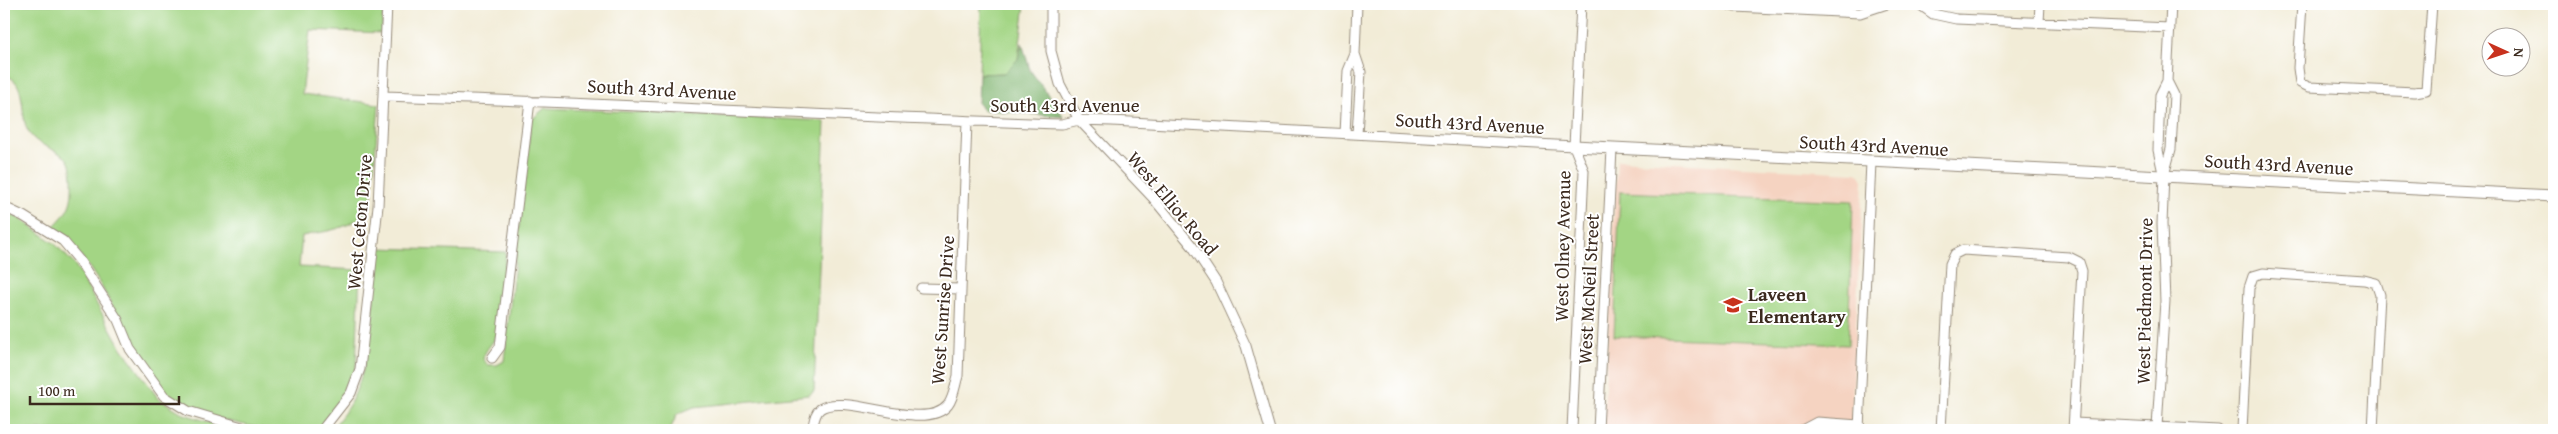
<svg xmlns="http://www.w3.org/2000/svg" width="2558" height="434" viewBox="0 0 2558 434" font-family="'Gentium Book Plus',serif">
  <style>
    .built { fill: #f5d3c1 }
    .green { fill: #a3d584; stroke: #6f8051 }
    .forest { fill: #82b672; stroke: #5e7048 }
    .lines { fill: none; stroke-linecap: round; stroke-linejoin: round }
    .minor-casing { stroke: #968b7a; stroke-width: 11 }
    .tertiary-casing { stroke: #968b7a; stroke-width: 13 }
    .minor { stroke: #fff; stroke-width: 9 }
    .tertiary { stroke: #fff; stroke-width: 11 }
    .labels { text-anchor: middle; dominant-baseline: central; stroke-width: 4; stroke-linejoin: round; paint-order: stroke }
    .street-label { font-size: 19px; fill: #3b2a1e; stroke: #fff }
    .poi-label { font-size: 19px; font-weight: bold; fill: #3b2a1e; stroke: #fff; text-anchor: start }
  </style>
  <rect width="100%" height="100%" fill="#fff"/>
  <filter id="ink" filterUnits="userSpaceOnUse"><feTurbulence type="fractalNoise" baseFrequency=".02" numOctaves="2"/><feDisplacementMap in="SourceGraphic" scale="10" xChannelSelector="R" yChannelSelector="G"/><feConvolveMatrix kernelMatrix="1 2 1 2 8 2 1 2 1" color-interpolation-filters="sRGB"/></filter>
  <filter id="wash" filterUnits="userSpaceOnUse"><feTurbulence type="fractalNoise" baseFrequency=".0096" numOctaves="4" result="noise"/><feDisplacementMap in="SourceGraphic" scale="20" xChannelSelector="R" yChannelSelector="G"/><feGaussianBlur stdDeviation="1.12" result="paint"/><feColorMatrix in="noise" values="0 0 0 0 0 0 0 0 0 0 0 0 0 0 0 0 0 1.4 0 .05"/><feComposite in="paint" operator="in"/></filter>
  <g filter="url(#wash)">
    <rect width="100%" height="100%" fill="#f2ecd7"/>
    <path class="built" d="M1617,160l239,13 4,2 3,5 -12,250h-248z"/>
    <path class="green" d="M4,4h379l-1,29 -72,-3 -8,64 77,10 -8,102c-19,24 -41,24 -69,30l-3,31 61,3 -4,97 -8,23 -29,39c-14,5 -49,0 -64,-2 -26,-5 -69,-15 -89,-33 -6,-6 -10,-15 -15,-22 -36,-48 -49,-107 -99,-144 18,-18 21,-24 20,-50 -1,-8 -1,-16 -7,-21 -12,-10 -29,-11 -37,-26 -9,-15 0,-53 -24,-55z
      M981,4h44l-7,55 -14,14 -25,1z
      M545,108l280,13 -11,270 -5,4 -115,12 -17,7 -7,16h-341c46,-39 43,-127 49,-182l128,4 -7,79c-4,11 -14,17 -16,28l5,6h9l7,-4 27,-241z
      M1620,192l233,9 -5,144 -234,-9z
      M4,212l17,7 34,25 20,21 44,79 39,54 26,16 50,16h-230z"/>
    <path class="forest" d="M1022,43l8,27 34,47 -80,-7 -6,-6 1,-30 25,-1 14,-14z"/>
  </g>
  <g filter="url(#ink)">
    <g class="lines">
      <g class="minor-casing">
        <path id="minor" d="M1051,4v47l9,33 19,36 74,78 40,49 23,35 30,64 24,84
          M1725,4l10,3 125,6 27,-9
          M1919,4l14,10 23,5 214,9
          M2302,4l-4,64 2,15 9,4 106,5 11,-2 6,-86
          M2039,22l1,-18
          M1355,54l6,18 -4,62
          M385,96c225,7 451,21 677,28l17,-4 33,1 462,25
          M1345,134l3,-63 7,-17 2,-50
          M2163,173l-5,-23 2,-55 7,-14 4,-77
          M4,207l19,9 40,25 16,19 39,60 12,29 34,47 24,15 64,19
          M921,288l40,1
          M492,358l8,-11 30,-246
          M2074,423l144,7
          M2157,427l8,-126 -3,-77 2,-49 7,-26 3,-54 -7,-14
          M322,430l29,-37 9,-24 18,-163 9,-202
          M812,430c2,-7 2,-16 8,-21 24,-18 105,25 128,-4 6,-8 7,-20 10,-29l9,-255
          M1572,430l12,-259 -10,-25 7,-142
          M1598,430l14,-281
          M1802,430l15,-8 42,3
          M1859,430l12,-268
          M1941,430l9,-166 5,-10 8,-4 106,7 10,5 3,9 -9,159
          M2242,430l7,-142 4,-12 10,-3 101,7 12,3 4,12 -7,135"/>
      </g>
      <g class="tertiary-casing">
        <path id="tertiary" d="M1574,146l980,50"/>
      </g>
      <use href="#minor" class="minor"/>
      <use href="#tertiary" class="tertiary"/>
    </g>
  </g>
  <defs>
    <g id="school-bare" transform="scale(1.5)"><path d="M0-5L7-2L0 1L-7-2ZM-4 1L0 2.5L4 1V4Q0 6-4 4Z" fill="#c8321e" stroke="#fff" stroke-width="2.5" paint-order="stroke"/></g>
  </defs>
  <g fill-rule="evenodd">
    <use href="#school-bare" x="1733" y="305"/>
  </g>
  <g class="labels">
    <g class="street-label">
      <text transform="translate(662 89) rotate(3)">South 43rd Avenue</text>
      <text x="1065" y="105">South 43rd Avenue</text>
      <text transform="translate(1470 123) rotate(3)">South 43rd Avenue</text>
      <text transform="translate(1874 145) rotate(3)">South 43rd Avenue</text>
      <text transform="translate(2279 164) rotate(3)">South 43rd Avenue</text>
      <text transform="translate(1173 203) rotate(50)">West Elliot Road</text>
      <text transform="translate(359 222) rotate(-85)">West Ceton Drive</text>
      <text transform="translate(1562 246) rotate(-89)">West Olney Avenue</text>
      <text transform="translate(1588 289) rotate(-87)">West McNeil Street</text>
      <text transform="translate(2144 301) rotate(-89)">West Piedmont Drive</text>
      <text transform="translate(942 310) rotate(-86)">West Sunrise Drive</text>
    </g>
    <g class="poi-label">
      <text x="1748" y="294">Laveen<tspan x="1748" dy="22">Elementary</tspan></text>
    </g>
  </g>
  <rect width="2558" height="434" fill="none" stroke="#fff" stroke-width="20"/>
  <g transform="translate(2506 52) rotate(93)"><circle r="24" fill="#ffffff" stroke="#b1aaa5"/>
  <path d="M0-4L9 19L0 12L-9 19Z" fill="#c8321e"/>
  <text y="-8" font-size="14" font-weight="bold" text-anchor="middle" fill="#3b2a1e">N</text>
  </g>
  <path d="M30 396v8h149v-8" fill="none" stroke="#3b2a1e" stroke-width="2.5"/>
  <text x="38" y="396" font-size="15" fill="#3b2a1e" stroke="#ffffff" stroke-width="4" paint-order="stroke">100 m</text>
</svg>
